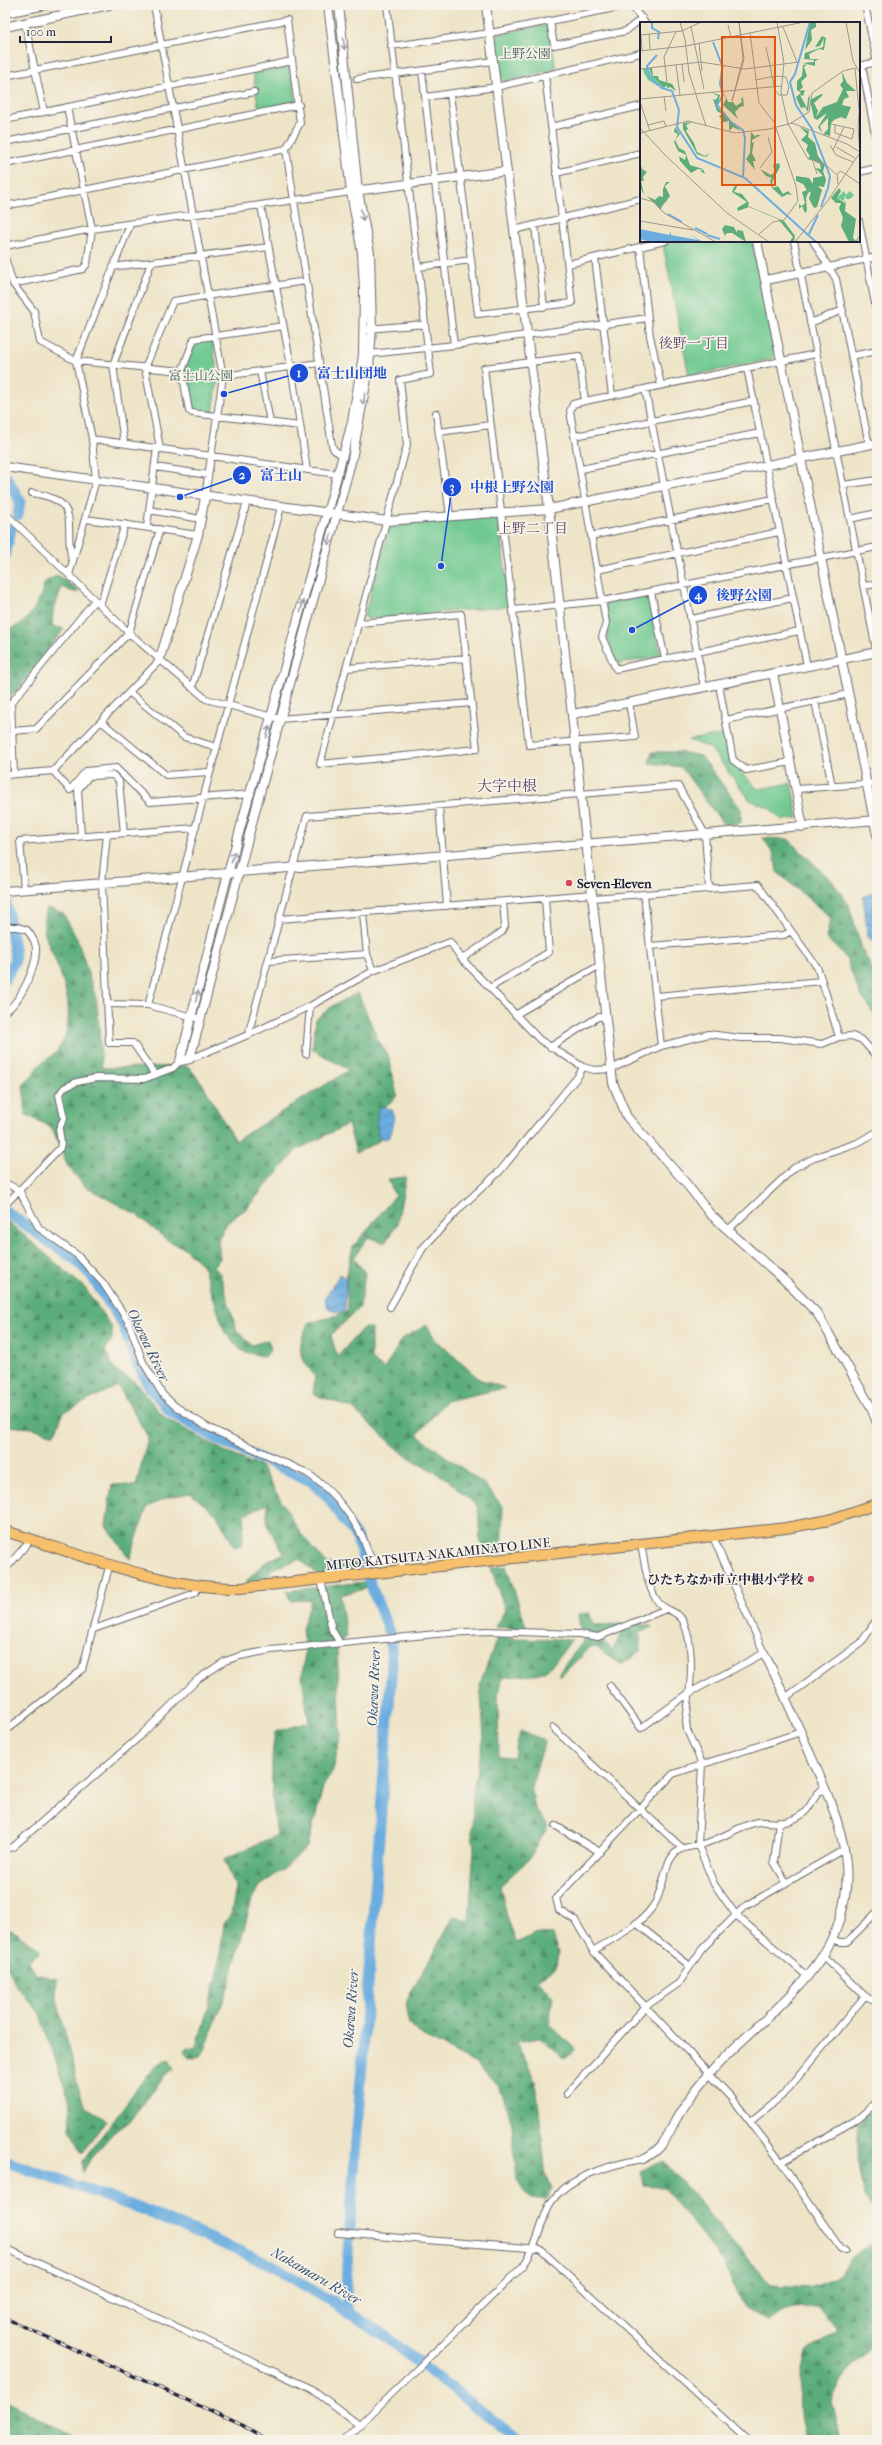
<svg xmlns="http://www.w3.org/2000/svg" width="882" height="2445" viewBox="0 0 882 2445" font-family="'IM FELL French Canon','Noto Serif JP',serif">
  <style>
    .forest { fill: url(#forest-firs); stroke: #3f685b }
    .park { fill: #70c991; stroke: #497666 }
    .water { fill: url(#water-waves); stroke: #47688e }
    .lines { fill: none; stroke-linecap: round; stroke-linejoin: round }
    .river { stroke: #6cade0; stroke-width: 11 }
    .minor-casing { stroke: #69666c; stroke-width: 8 }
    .tertiary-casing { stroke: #69666c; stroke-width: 10 }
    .primary-casing { stroke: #69666c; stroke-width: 12 }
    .minor { stroke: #fff; stroke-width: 6 }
    .tertiary { stroke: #fff; stroke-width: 8 }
    .primary { stroke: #f7c06c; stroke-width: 10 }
    .rail-casing { stroke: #22223b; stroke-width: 3.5 }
    .rail { stroke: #f7f3e8; stroke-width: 2; stroke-dasharray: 6; stroke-linecap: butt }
    .oneway { stroke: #9c9ca7 }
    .poi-dot { fill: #d1495b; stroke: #f7f3e8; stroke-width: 1.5 }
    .labels { text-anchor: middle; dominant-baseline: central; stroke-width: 3.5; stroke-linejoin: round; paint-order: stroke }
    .park-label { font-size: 13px; fill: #3d5c59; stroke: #f7f3e8 }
    .poi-label { font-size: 13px; font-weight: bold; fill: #22223b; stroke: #f7f3e8; text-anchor: start }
    .street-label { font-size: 13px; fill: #22223b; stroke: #f7f3e8 }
    .neighbourhood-label { font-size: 14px; fill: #5f4668; stroke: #f7f3e8 }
    .water-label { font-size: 14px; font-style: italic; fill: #3c5375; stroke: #f7f3e8 }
    .quarter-label { font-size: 15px; fill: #5f4668; stroke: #f7f3e8 }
    .inset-river { fill: none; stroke: #6cade0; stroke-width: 2 }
    .inset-road { fill: none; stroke: #9c968f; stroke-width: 1 }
    .view { fill: #de560e; fill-opacity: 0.15; stroke: #de560e; stroke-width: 2 }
    .inset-edge { fill: none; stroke: #22223b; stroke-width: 2 }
    .leader { fill: none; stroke: #1d4ed8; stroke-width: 1.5 }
    .callout-dot { fill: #1d4ed8; stroke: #f7f3e8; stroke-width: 1.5 }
    .mark-label { font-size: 12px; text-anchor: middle; font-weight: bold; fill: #fff }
    .callout-label { font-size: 14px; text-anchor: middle; font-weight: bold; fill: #1d4ed8; stroke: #f7f3e8; stroke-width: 3.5; stroke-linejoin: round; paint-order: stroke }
  </style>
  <defs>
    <pattern id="forest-firs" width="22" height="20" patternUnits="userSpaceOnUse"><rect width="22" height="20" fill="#5cad7b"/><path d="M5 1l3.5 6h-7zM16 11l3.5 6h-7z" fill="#4c8c66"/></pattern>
    <pattern id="water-waves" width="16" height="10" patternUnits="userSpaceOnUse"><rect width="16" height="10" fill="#6cade0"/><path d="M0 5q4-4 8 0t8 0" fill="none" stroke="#588cb7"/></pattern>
  </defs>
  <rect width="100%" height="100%" fill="#f7f3e8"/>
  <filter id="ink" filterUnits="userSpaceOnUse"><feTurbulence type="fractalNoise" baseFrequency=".025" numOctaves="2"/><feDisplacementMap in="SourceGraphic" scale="8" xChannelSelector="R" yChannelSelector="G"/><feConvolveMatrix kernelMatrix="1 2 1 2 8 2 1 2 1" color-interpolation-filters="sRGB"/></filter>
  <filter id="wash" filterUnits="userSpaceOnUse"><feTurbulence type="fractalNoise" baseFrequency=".012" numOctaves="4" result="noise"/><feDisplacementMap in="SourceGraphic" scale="16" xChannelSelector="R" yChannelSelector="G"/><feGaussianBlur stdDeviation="0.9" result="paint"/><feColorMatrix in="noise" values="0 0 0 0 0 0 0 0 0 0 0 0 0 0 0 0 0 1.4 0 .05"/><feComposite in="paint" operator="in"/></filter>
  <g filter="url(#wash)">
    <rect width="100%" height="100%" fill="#eee4c7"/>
    <path class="forest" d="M58,575l22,17h-7l-11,-5 -9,25 -1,14 12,3 -48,63 -11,9 2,-71c24,-7 31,-26 38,-48z
      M652,752h29l20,4 40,53v14l-17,2 -43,-58 -32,-4z
      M763,838l25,1 45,43 16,23 13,44 15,29v40l-17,-24 -14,-36 -20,-20 5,-20 -54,-46 -3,-18z
      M47,908l16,5 15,28 19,61 5,66 86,-2 14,17 33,58 114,-71 -37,-21 4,-30 18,-14 24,-12 20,47 11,18 8,38 -11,10 -7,35 -23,12 -8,-29 -51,26 -51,59 -18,12 -10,18 2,20 -7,7 7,8 17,57 15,14 16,-5 3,9 -6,8 -23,-6 -17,-18 -22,-67 -19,-18 -17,-8 -30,-25 -53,-29 -17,-21 -14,-35 -6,-5 -21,-10 -3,-30c6,-5 9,-9 13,-16 5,-7 15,-11 21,-18 21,-28 9,-65 -3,-94 -8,-17 -14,-31 -7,-49z
      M406,1177l-9,47 -12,19 -17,-6 -14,21 11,15 -5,34 -29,28 6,22 26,-29h8v31l13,10 19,-31 24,-13 8,14 44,40 26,9 -59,13 -29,34 68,50 18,22 -2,46h-15l-6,-14 -2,-32 -31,-28 -41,-23 -54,-48 -39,-14 2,-18c-19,-22 -17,-28 -7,-53 14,-4 30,-6 40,-14l-2,-34 7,-28 42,-51 -7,-17z
      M5,1219l80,69 27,40v11l-7,12 11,20 19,11 29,35 64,36 33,14 40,67 26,30h32v3l-11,5 -28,4 -21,-17 -27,10 -6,12 -20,1 17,-18 21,-11 -17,-28v-21l-22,10 -3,30 -7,3 -19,-33 -26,-21 -21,4 -22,10 -17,52 -24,-33 6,-42 24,2 12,-49 -30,-51 -54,26 -10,23 -21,-7 -28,-2v-148l5,-4 -5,-8z
      M506,1566l21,63 -32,-2 10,-17 -14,-42z
      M364,1582l4,6 -28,7 6,41 -9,11 4,88 -8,35 -10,17 -15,59 -24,23 -25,17 -7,13 -24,89 -23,62 -5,6 -11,2 -4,-5 2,-5 10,-2 20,-69 7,-53 7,-10 5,-26 -12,-29 53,-24c-5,-38 -8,-64 -2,-103l34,-10 -7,-44 3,-27 -3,-22 9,-29 -20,1 -5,-10z
      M589,1613l6,12 28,-1 -24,11 -19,-3 -2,-18z
      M640,1622l12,5 -12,6 1,18 -20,14 -23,-17 -7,-1 -31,29 -1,-4 24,-30 -1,-6 17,3 14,11 11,-21z
      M497,1638l75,1c-26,36 -25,36 -69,38l-5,19 1,60 15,1 6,-26 25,9 -14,47 4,22 13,17 -19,33 -29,27 7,31 10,26 19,-10 16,2 6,18 -2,14 -19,13 16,16 -4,28 26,25 -10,9 -25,-20 -24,4 20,39 10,96 5,12 -5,11 -14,-2 -8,-6 -7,-12 -5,-56 -9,-29 -9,-14 -18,-17 -57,-30 -10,-10 -3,-13 1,-11 47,-84 15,5 5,-74 -2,-14 1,-43 11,-53 -4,-53z
      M5,1928l12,5 24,17 -13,11 8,13 21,4 -1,17 22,92 6,18 22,15 -24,34 -11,-26 -2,-30 -30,-86 -23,-26 -7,-17 -4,-2z
      M169,2059l5,10 -9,6 -36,46 -16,12 -22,25 -8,14v-11l64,-86 11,-10z
      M877,2109v106l-13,-21 -6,-36v-34l6,-7z
      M664,2161l106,124 40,2 31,-12 10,-18 26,-16v99l-32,34 -13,27 9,39h-35c-11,-30 -6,-59 1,-89l31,-21 -20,-23c-23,0 -33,0 -52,15l-22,-15 -22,-47 -57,-71 -8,-3 -14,-1 -3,-14z
      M5,2400l76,40h-65l-11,-3z"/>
    <path class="park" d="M545,25l4,2 7,42 -51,13 -3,-3 -6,-42 4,-3z
      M291,67l5,34 -37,9 -6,-37z
      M675,241h77l23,114 -3,4 -83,17 -26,-132z
      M212,338l6,40 -5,34 -22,-1 -7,-40 11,-31z
      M498,516l12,90 -143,13 -3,-3 26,-90z
      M649,595l12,61 -44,8 -10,-27 2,-13 -4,-21z
      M725,734l5,27 28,28 33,-6 7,35 -16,2 -13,-12 -19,-8 -40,-52 -21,-8z"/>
    <path class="water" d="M877,891v48l-5,2 -4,-4 -5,-40z
      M382,1106l11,5 1,10 -4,16 -9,3c-5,-7 -7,-28 1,-34z
      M340,1274l6,4 -1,30 -2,4c-12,0 -16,-2 -18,-14z"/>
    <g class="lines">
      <path class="river" d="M5,475l15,26 -2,14
        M5,556l6,-27
        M5,896l10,59 -1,7 -9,17
        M5,1211l71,49 15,15 32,49 12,35 15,29 21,24 50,29 90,40 16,15 30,42 13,45 20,52 2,29 -45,601 -1,25 3,24
        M5,2161l136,48 135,58 105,66 137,107"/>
    </g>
  </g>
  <g filter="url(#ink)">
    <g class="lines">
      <g class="minor-casing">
        <path id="minor" d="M154,5l69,371 -18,121
          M631,5l14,18
          M865,5l12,57
          M550,21l4,24 72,-14 16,-13
          M25,23l19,89
          M391,46l99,-13 140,-28
          M862,65l15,79
          M859,66l18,-4
          M422,71l32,274
          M5,76l282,-56 13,103 -14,26 46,296 2,5 8,5
          M357,79l136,-18
          M450,94l28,220 94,-11 -27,-228
          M425,97l71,-10 145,-34
          M5,120l287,-59
          M551,127l90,-21
          M5,142l249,-50
          M5,164l294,-59
          M859,172l18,-4
          M556,173l85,-20
          M5,206l281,-57
          M261,206l30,160 16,104
          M859,221l18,93
          M535,225l9,82
          M514,230l127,-31
          M794,241l83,413
          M813,241l23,38 33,166
          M5,246l87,-17 259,-37
          M640,247l10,89 11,49
          M5,258l8,26 21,27 6,31 36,19 106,10
          M595,258l17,138
          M568,264l97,-23
          M113,267l155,-20
          M419,267l52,-7
          M829,267l48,-10
          M13,284l70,-15 4,-5 5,-35 -25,-122
          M810,323l33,-13
          M283,326l-89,13 -12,32 7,40 3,2 108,13
          M368,329l57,-5
          M370,354l84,-9 194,-27
          M851,356l26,-5
          M747,368l60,298
          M260,371l10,51
          M223,376l96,-13
          M645,389l59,298
          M585,401l-6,-45 -95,12 45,377 106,-8 -6,-34
          M436,413l14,103
          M439,432l51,-7
          M575,436l179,-35
          M92,439l245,35
          M124,443l-11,-78 38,-102
          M160,448l-15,-80 28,-67 133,-20
          M155,467l53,8
          M581,469l179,-36
          M843,485l34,-5
          M32,493c52,8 31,32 40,68
          M149,510l52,9
          M5,513l124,120 77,66 74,20 192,-16
          M86,519l112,16
          M850,519l27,-6
          M147,527l10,-80
          M591,536l182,-37
          M597,570l182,-38
          M69,575l27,-95 -4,-41 -16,-78 54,-136
          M864,586l13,-2
          M651,592l14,67
          M100,605l25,-81
          M513,610l89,-9 275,-54
          M691,619l102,-21
          M360,623l101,-9 16,135 -157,15 87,-319 -7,-65 31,-6 -44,-369
          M799,631l-183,38 -14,-32 4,-14 -36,-212 3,-7 12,-3 231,-47
          M347,668l120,-10
          M719,685l14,75 13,10 45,-8
          M192,688l55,-186
          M130,693l54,44 32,10
          M815,701l17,85
          M726,720l123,-26
          M102,722l64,53 42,-3
          M12,731l24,-2 93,-96 31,-104
          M53,771l17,19 16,-19 30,-3 34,34 101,-8
          M14,774l-3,-71 84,-103
          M5,775l48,-4 106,-110
          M797,789l80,-6
          M439,806l8,100
          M107,834l-5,49 7,160h24l22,32
          M81,836l-3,-46 11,-14 24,-1 6,6 5,52
          M24,889l-4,-48 175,-13
          M644,895l17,151
          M593,898l165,-13 59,82 5,14
          M363,914l4,40 6,17
          M279,919l314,-25
          M5,927h13l9,3c4,5 9,12 9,19 1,16 -16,55 -31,62
          M650,946l134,-11 7,-4
          M462,959l40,-27 3,-6 -2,-24
          M268,961l99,-7
          M490,988l59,-36 -4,-53
          M656,996l166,-15 17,56
          M108,1004l40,1 52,14
          M148,1005l133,-498
          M515,1015l85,-50
          M248,1035l59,-219 371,-30 27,48 4,55
          M550,1047l48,-30h8
          M306,1054l4,-48
          M190,1059l58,-24 62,-29 63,-35 77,-29 12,17 78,81 43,27 11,3 17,-1 50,-23 48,-12 31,4h40l42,6 17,-7 13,-1 10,4 15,17
          M5,1183l14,7 20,38 38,27 26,28 25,38 15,41 20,33 12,11 34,22 98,45c22,15 41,37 54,61 4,7 6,19 11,25l29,2 2,10
          M5,1205l55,-57 1,-6 -2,-13 5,-11 -5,-23 5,-7 13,-6 19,-4 48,1 29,-11 7,-7
          M728,1230l66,-62 24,-12 39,-13 20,-11
          M390,1307l33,-59 38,-41 39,-36 79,-96 4,-8
          M641,1545c4,18 6,44 18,58 7,8 19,8 24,18 13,27 7,72 3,100l1,9 15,34 -4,81 16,39 22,31 71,61
          M5,1570l26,-31
          M321,1580l11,50 8,13
          M94,1629l101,-36 4,-7
          M610,1686l31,42 48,-35 75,-40 -51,-116
          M785,1698l76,-55 16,-24
          M553,1728l129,120
          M5,1731l77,-61 28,-107
          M825,1788c-16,7 -10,27 -40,34 -9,2 -18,-1 -27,0 -21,4 -37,18 -56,22 -9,3 -19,2 -26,8 -13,13 -12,36 -21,51 -12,22 -42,35 -62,48l139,147 49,64 59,86 5,3
          M779,1822l-5,40 12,20
          M556,1826l44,26
          M5,1849l8,-2 125,-109 60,-59 27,-18 15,-5 31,-6 176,-17 40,-2 92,3 19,3 68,-28
          M636,1923l54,43
          M831,1939l9,3h7l30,-30
          M593,1951l-18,-31 -16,-10 -3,-12 117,-124 128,-42
          M822,1955l43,41 12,6
          M567,2094l78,-87 34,-24 23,-34 42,-42 101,-58
          M751,2121l33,-27 81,-98
          M781,2162l75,-42 21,-18
          M338,2233l202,16 207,191
          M5,2248l307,141 47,36
          M344,2440l179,-174c13,-18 16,-36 24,-56 13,-32 65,-46 96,-51"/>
      </g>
      <g class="tertiary-casing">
        <path id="tertiary" d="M328,5l23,187 11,61 2,37 -1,65 -11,67 -124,451 -48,188 10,-2 70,-266 92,-334 17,-91 3,-39 -2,-76 -12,-62 -19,-186
          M486,5l63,504 64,574 14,34 58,65 25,32 73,65 34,34 54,94 6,16
          M5,13l41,-8
          M5,27l104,-22
          M354,191l153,-20
          M757,241l120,594
          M766,280l63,-13
          M5,467l382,54 162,-12 328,-66
          M159,661l39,-126 7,-38
          M773,673l30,154
          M573,714l304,-62
          M5,891l872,-71
          M643,2159c25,-12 24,-27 38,-48 11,-17 25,-34 39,-49 34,-35 77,-66 103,-107 46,-74 16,-135 -15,-206 -14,-32 -28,-65 -44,-96"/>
      </g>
      <g class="primary-casing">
        <path id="primary" d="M5,1531c72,22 160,59 236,57l545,-60 43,-8 48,-16"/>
      </g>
      <use href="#minor" class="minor"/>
      <use href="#tertiary" class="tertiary"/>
      <use href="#primary" class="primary"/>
      <g class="rail-casing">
        <path id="rail" d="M5,2318l237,107 26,15"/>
      </g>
      <use href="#rail" class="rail"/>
    </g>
    <defs><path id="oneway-shaft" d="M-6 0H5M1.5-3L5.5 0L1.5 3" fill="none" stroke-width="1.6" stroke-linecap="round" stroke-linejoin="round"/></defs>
    <g class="oneway">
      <use href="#oneway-shaft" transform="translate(344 44) rotate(83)"/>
      <use href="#oneway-shaft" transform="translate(362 215) rotate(79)"/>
      <use href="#oneway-shaft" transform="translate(364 399) rotate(99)"/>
      <use href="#oneway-shaft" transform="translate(330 539) rotate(106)"/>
      <use href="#oneway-shaft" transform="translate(302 606) rotate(-75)"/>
      <use href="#oneway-shaft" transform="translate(268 732) rotate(-75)"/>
      <use href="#oneway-shaft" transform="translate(233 857) rotate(-74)"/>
      <use href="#oneway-shaft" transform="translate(197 996) rotate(-76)"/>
    </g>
  </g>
  <g class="poi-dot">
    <circle cx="569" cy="883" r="4"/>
    <circle cx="811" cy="1579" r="4"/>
  </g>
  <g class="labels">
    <g class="park-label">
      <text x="525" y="53">上野公園</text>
      <text x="201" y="375">富士山公園</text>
    </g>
    <g class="poi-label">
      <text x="577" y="883">Seven-Eleven</text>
      <text x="803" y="1579" text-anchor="end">ひたちなか市立中根小学校</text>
    </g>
    <g class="street-label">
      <text transform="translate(438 1554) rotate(-6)">MITO-KATSUTA-NAKAMINATO LINE</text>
    </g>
    <g class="neighbourhood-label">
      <text x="694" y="343">後野一丁目</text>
      <text x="533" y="528">上野二丁目</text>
    </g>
    <g class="water-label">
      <text transform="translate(148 1345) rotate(64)">Okawa River</text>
      <text transform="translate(374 1687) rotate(-88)">Okawa River</text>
      <text transform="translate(351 2009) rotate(-86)">Okawa River</text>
      <text transform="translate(316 2276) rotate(30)">Nakamaru River</text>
    </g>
    <g class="quarter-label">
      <text x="507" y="786">大字中根</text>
    </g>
  </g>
  <g transform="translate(640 22)">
    <rect width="220" height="220" fill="#eee4c7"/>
    <path d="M170,0h6v5l-5,3 1,10 -7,10zM182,14l4,2 -2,12 -5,-1 -10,5 1,5h9l-4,2v5l-12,-3 11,-1v-2l-10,-1 1,-6 18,-6 1,-9 -4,8 -5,1zM167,42l-3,3 3,9 -6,6 2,5 -4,4 6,-1 -2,6 -3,-1 7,13 1,-10 2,-3 -2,17 -3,-5 -4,1 -5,-11 5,-4 -4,-3v-9l5,-5 1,-11zM9,46h3l1,8h5l1,4 13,4 4,7 -6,-4 -3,1v-3l-3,3 -11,-9zM202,50l5,11 9,8h-10l3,6 -5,2 -2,6 9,2 -5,12 -5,-2 -7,3 -3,3 -1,13 -7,-2 5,-5v-11l-8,8 2,7 -4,-6 9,-14 -10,7 -3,-2 -4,-18 11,-6 2,1 -9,8 4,8 -2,6 7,-10 14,-5 6,-13 -3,-4 3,-4zM84,70l4,10h5l3,4 6,-4 -1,-3 2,-2 1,9 -4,1 -5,5 3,7 -15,-14 3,-6zM72,71l8,2 -3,12 24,24 -8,-4 -4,4v-10l-9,2 2,-3 -3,-4 3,-2 -5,-3 -4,-12 3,1 2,-4zM52,100l-6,3 2,4 -2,2 8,12 3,9 8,4 5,-3 -4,4 -9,-3 -14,-25v-6zM35,105l5,7 -5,6 4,8 6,3 5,14 13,4 2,5 -5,-3 4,-1 -6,-1 -7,4 -11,-12 -1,-5 6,4 1,-5 -8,-4 -4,-9 4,-8 -4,-2zM160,105l9,4 -1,6 7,6 3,13 7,9 -2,6 3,9 -2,7 -6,-1 4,4 -5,17 -3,1 -5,-9 2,-8 -3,2 -2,5 1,13 -2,2 -3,-7 -3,3v-5l3,2 3,-3 -3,-11 5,-2 -4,-6 -7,-3v-5l13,2 4,6v-6l10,-2 -8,-8 6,1 -1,-5 -12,-6 2,-2 -4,-6 2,-5 -7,-5 6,-6zM111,110l5,5v-2h5l-9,5v3l2,-1 -2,11 4,8h-3l2,9 -9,-11 4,-6zM0,139l2,8 5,3 -4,5 1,4h-3l3,14 -4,-8zM139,141l1,4 -8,15 1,6 5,-2 5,8 5,-3 4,4 -4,-1 -6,3 -10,-9 -2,-7 2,-3 -6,-2 -6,-7 11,6 4,-3 -2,-7zM26,160h4l-5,4 5,10 -10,13 -13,-13 8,4 4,-4 4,1v-8zM98,163l-4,7 8,2 7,9 -1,3 36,15 11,15 -1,6h-5l4,-5 -15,-18 -29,-12 -11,4 -1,-3 10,-6 -15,-10 2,-5zM199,166l2,3 -4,7 8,5 1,-3 -1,11 11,8 -3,19 3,3 4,-7 -3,8h-8l-8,-16 2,-8 -4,-10 2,-5h-5l-5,-5zM85,203l9,2 3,6v-3l6,1 3,11 -14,-9h-5l-4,5 2,-2 -3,-7z" fill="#5cad7b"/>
    <path d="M204,169l2,4 4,-4 4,4 -4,4h-4l-1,-4 -1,6 -7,-3z" fill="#70c991"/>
    <path d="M8,46l3,7 9,8 -2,3 -10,-6 -4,-7 -1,-4z" fill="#70c991"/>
    <path d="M0,207l29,6 2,-3v3l27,5 -9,-6 14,8h-53l-10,-3z" fill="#6cade0"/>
    <path class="inset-river" d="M12,0v6l7,4 -1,7M170,0l-15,52 -5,8 6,23 16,24 18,47 -2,12 -7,19M73,20l10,26M17,33l-10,11 3,12 12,10 10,3 7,19 -2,17 20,31 48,20 71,64M82,47l-2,15 3,11 -6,10 14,17 12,8 2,8 -2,39M28,192l14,8M55,206l12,6M169,212l9,-19M67,213l13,4"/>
    <path class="inset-road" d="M40,0l5,17 4,34 17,53M99,0l4,37 -11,42 12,-42 -5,-37M137,0l7,41 -3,29 7,32 20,35 17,5 11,10M206,0l7,39 7,12M88,3l3,12M51,5l13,62M143,5l14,35M110,11l9,70 15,19 22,64 2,15 -14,19 -11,2 -14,12M9,12l1,15M0,13l42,-4 19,-9M1,13l1,15M59,21l3,28M0,29l46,-5 118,-24M42,42l2,18M36,43l4,30M0,47l61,-7 44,7 54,-7M116,58l14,-3h4l4,-1 8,1 3,10 -2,8h-8l-4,-5 -1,-3 -1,-8 -1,-2 -2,-12 -4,-17v-1M27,60l-3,-25 12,-25M24,74l2,15M0,77l141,-13M0,80l10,29M220,80l-2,24 2,30M151,101l18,-11 3,-19 31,-22 12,-3 4,42M191,102l23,5 -2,10 -17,-6v-8M8,103l16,-4 2,6M0,106l25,27 62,58 42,29M0,111l48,-12 47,12 34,-4 23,-6 55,21 13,8M190,123l6,10 17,7M196,125l19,11M193,128l11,-23M173,140l4,12M120,146l12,-16 -4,-15M198,162l-1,-10 4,-3 19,13M0,176l14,4 10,11 52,29M20,188l3,-8 4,-1M0,199l53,9M155,220l34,-43 30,-45"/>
    <path class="view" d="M82,15h53v148h-53z"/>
    <rect width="220" height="220" class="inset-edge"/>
  </g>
  <path class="leader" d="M224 394L299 373M180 497L242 475M441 566L452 487M632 630L698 595"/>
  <g class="callout-dot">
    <circle cx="224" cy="394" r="4"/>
    <circle cx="180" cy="497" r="4"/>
    <circle cx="441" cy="566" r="4"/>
    <circle cx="632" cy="630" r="4"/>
    <circle cx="299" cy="373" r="10"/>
    <circle cx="242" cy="475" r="10"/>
    <circle cx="452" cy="487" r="10"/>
    <circle cx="698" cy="595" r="10"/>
  </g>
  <g class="mark-label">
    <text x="299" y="377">1</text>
    <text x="242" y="479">2</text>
    <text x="452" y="491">3</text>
    <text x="698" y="599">4</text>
  </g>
  <g class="callout-label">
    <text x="352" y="378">富士山団地</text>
    <text x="281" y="480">富士山</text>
    <text x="512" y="492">中根上野公園</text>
    <text x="744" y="600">後野公園</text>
  </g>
  <rect width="882" height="2445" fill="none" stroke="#f7f3e8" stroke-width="20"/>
  <path d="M20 36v6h91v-6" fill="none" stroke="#22223b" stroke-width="2"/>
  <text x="26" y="36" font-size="12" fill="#22223b" stroke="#f7f3e8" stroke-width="3" paint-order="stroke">100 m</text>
</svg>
